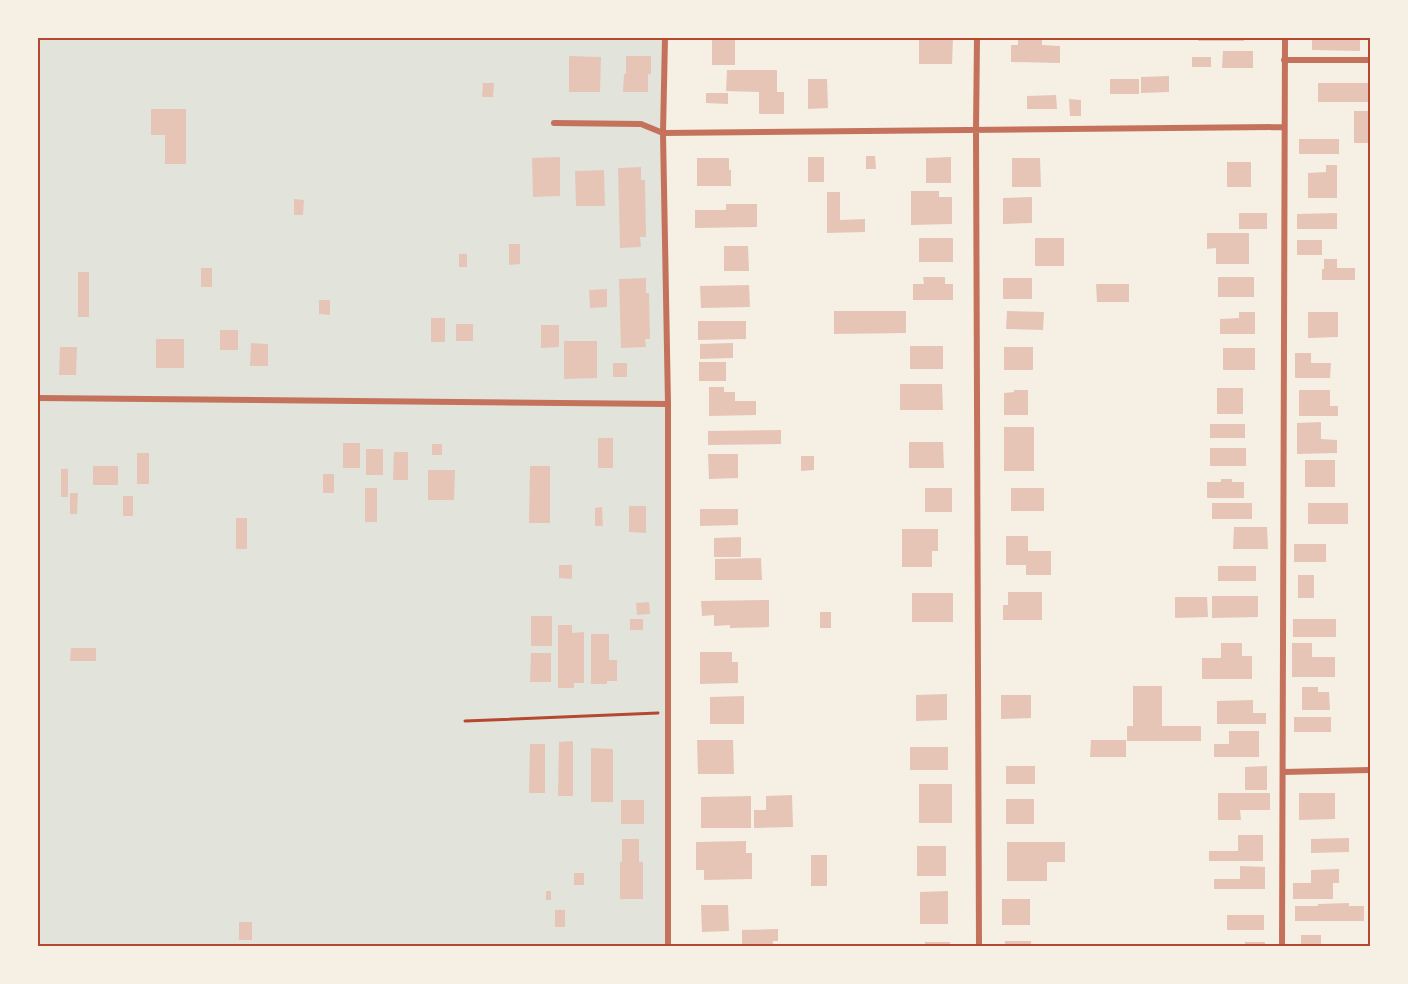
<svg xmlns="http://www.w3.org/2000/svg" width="1408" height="984" viewBox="0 0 1408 984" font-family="'Source Sans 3',sans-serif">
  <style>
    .green { fill: #e2e4dc }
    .building { fill: #e6c5b7 }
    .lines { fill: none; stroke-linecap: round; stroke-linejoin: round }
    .path { stroke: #b5482f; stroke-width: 3 }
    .minor { stroke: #c5725c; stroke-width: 6 }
    .neatline { fill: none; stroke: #b5482f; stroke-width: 2 }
  </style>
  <rect width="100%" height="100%" fill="#f6efe4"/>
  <path class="green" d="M38,38h627l3,366v542h-630z"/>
  <path class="building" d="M919,38h34l-1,26h-33z
    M1018,38h24v7l18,1v17l-49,-1v-17h7z
    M1198,38h46v3h-46z
    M1312,38h48v13l-48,-1z
    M712,40h23v25h-23z
    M1223,51h30v17h-31z
    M569,56l32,1 -1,35h-31z
    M626,56h25v18h-3v18h-25l1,-18h2z
    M1192,57h19v10h-19z
    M727,70h50v22h7v22h-25v-22l-33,-1z
    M1169,76v16l-28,1v-16z
    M808,79h19l1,29 -20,1z
    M1110,79h29v15h-29z
    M483,83h11l-1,14h-11z
    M1318,83h51l1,19h-52z
    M706,93h22v11l-22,-1z
    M1056,95l1,14h-30v-13z
    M1069,99l12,1v16h-11z
    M151,109h35v55h-21v-29h-14z
    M1354,111h16v32h-16z
    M1299,139h40v15h-40z
    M866,156h9l1,13h-10z
    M560,157v39l-27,1 -1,-39z
    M808,157h16v25h-16z
    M951,157v26h-25v-25z
    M697,158h32v12h2v16h-34z
    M1012,158h28l1,29h-29z
    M1227,162h24v25h-24z
    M1326,165h11v33h-29v-25l18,-1z
    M641,167v13h4l1,57h-6l1,10 -21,1 -2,-80z
    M604,170l1,36h-29l-1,-35z
    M911,191h28v6h13v27l-41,1z
    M827,192h13v28l25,-1v13l-38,1z
    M1032,197v26l-29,1v-26z
    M294,199l10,1 -1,15h-9z
    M726,204h31v23l-62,1v-18h31z
    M1239,213h28v16h-28z
    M1337,213v16h-40v-15z
    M1207,233h42v31h-33v-16l-9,1z
    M919,238h34v24h-34z
    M1035,238h29v28h-29z
    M1297,240h25v15h-25z
    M509,244h11v20l-11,1z
    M724,246h24l1,25h-25z
    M459,254h8v13h-8z
    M1324,259h13v9h18v12h-33v-11h2z
    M201,268h11v19h-11z
    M78,272h11v45h-11z
    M923,277h22v7h8v16h-40v-16h11z
    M1218,277h36v20h-36z
    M646,278v15h3l1,46h-5l1,8 -25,1 -2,-69z
    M1003,278h29v21h-29z
    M1096,284h33v18h-32z
    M749,285l1,22 -49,1 -1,-22z
    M607,289v18l-17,1 -1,-18z
    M319,300h11v15l-11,-1z
    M834,311h72v22l-72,1z
    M1007,311l37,1 -1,18 -37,-1z
    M1239,312h16v22h-35v-15l19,-1z
    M1308,312h30v25l-30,1z
    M431,318h14v24h-14z
    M698,321h48v18l-48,1z
    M456,324h17v17h-17z
    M541,325h18v22l-18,1z
    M220,330h18v20h-18z
    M156,339h28v29h-28z
    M564,341h33v37l-33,1z
    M251,343l17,1v22h-18z
    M733,343v15l-33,1v-15z
    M910,346h33v23h-33z
    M60,347h17l-1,28h-17z
    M1004,347h29v23h-29z
    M1223,348h32v22h-32z
    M1295,353h16v10h20l-1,15h-35z
    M699,362h27v19h-27z
    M613,363h14v14h-14z
    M900,384h42l1,26h-43z
    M709,387h15v5h11v9h21v14l-47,1z
    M1217,388h26v26h-26z
    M1014,390h14v25h-24v-22l10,-1z
    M1299,390h31v16h8v10h-39z
    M1321,422v17l16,1v13l-40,1v-31z
    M1210,424h35v14h-35z
    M1004,427h30v44h-30z
    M781,430v14l-73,1v-14z
    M598,438h15v30h-15z
    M909,442h34l1,26h-35z
    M343,443h17v25h-17z
    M432,444h10v11h-10z
    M1210,448h36v18h-36z
    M366,449h17v26h-17z
    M394,452h14v28h-15z
    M137,453h12v31h-12z
    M708,454h30v24l-29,1z
    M801,456h13v14l-13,1z
    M1305,460h30v27h-30z
    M93,466h25v19h-25z
    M530,466h20v57h-21z
    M61,469h7v28h-7z
    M428,470h27l-1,30h-26z
    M323,474h11v19h-11z
    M1221,479h11v3h12v16h-37v-16h14z
    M365,488h12v34h-12z
    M925,488h27v24h-27z
    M1011,488h33v23h-33z
    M70,493h8l-1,21h-7z
    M123,496h10v20h-10z
    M1212,503h40v16h-40z
    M1308,503h40v21h-40z
    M629,506h17v27l-17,-1z
    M602,507l1,19h-8v-18z
    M700,509h38v16l-38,1z
    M236,518h11v31h-11z
    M1234,527h33l1,22h-35z
    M902,529h36v22h-6v16h-30z
    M1006,536h22v15h23v24h-25v-10h-20z
    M741,537v20h-27v-19z
    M1294,544h32v18h-32z
    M761,558l1,22h-47v-21z
    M559,565h13v14l-13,-1z
    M1218,566h38v15h-38z
    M1298,575h16v23h-16z
    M1008,592h34v28h-39v-15h5z
    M912,593h41v29h-41z
    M1212,596h46v21l-46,1z
    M1175,597h32l1,20 -33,1z
    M769,600v27l-39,1v-3l-16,1v-11l-12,1 -1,-15z
    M649,602l1,12 -13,1 -1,-12z
    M820,612h11v16h-11z
    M531,616h21v30h-21z
    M630,619h13v11h-13z
    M1293,619h43v18h-43z
    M558,625h14v8l12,-1v51h-10v5h-16z
    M591,634h18v26h8v21h-10v3h-16z
    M1221,643h21v13h10v23h-50v-21h19z
    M1292,643h20v14h23v20h-43z
    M71,648h25v13h-26z
    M700,652h32v10h6v21l-38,1z
    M531,653h20v29h-21z
    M1133,686h29v40h39v15h-74v-15h6z
    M1302,687h16v5h11l1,18h-28z
    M947,694v26l-31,1v-26z
    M1001,695h30v23l-30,1z
    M744,696v28h-34v-27z
    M1253,700v13h13v11h-49v-23z
    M1294,717h37v15h-37z
    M1229,731h30v26h-45v-13h15z
    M697,740h36l1,34h-36z
    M1091,740h35v17h-36z
    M573,741v55h-15l1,-54z
    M530,744h15v49h-16z
    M910,747h38v23h-38z
    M591,748l22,1v53h-22z
    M1006,766h29v18h-29z
    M1267,766v24h-22v-23z
    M919,784h33v39h-33z
    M1218,793h52v17h-30l1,10h-23z
    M1299,793h36v26l-36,1z
    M792,795l1,32 -39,1v-18h12v-14z
    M751,796v32h-50v-31z
    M1006,799h28v25h-28z
    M621,800h23v24h-23z
    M1238,835h25v26h-54v-10h29z
    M1349,838v14l-38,1v-14z
    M622,839h17v23h4v37h-23v-37h2z
    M746,841v12h6v26l-48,1v-10h-8v-28z
    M1007,842h58v20h-18v19h-40z
    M917,846h29v30h-29z
    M811,855h16v31h-16z
    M1240,866l25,1v22h-51v-10h26z
    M1339,869v14h-6v16h-40v-16h18v-13z
    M574,873h10v12h-10z
    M546,891h5v9h-5z
    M948,891v33h-28v-32z
    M1002,899h28v26h-28z
    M1349,903v3h15v15h-69v-15h23v-2z
    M701,905h27l1,26 -27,1z
    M555,910h10v17h-10z
    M1227,915h37v15h-37z
    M239,922h13v18h-13z
    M778,929v12h-5v5h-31v-16z
    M1301,935h20v11h-20z
    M1005,941h26v5h-26z
    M925,942h25v4h-25z
    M1245,942h20v4h-20z"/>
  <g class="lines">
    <path class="path" d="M465,721l193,-8"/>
    <path class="minor" d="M665,38l-2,95 5,271v542
      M977,38l-1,92 3,816
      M1284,60h86
      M554,123l87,1 22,9 621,-6
      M38,398l630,6
      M1283,772l87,-2
      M1282,946l3,-908"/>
  </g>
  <rect width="1408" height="984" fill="none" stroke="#f6efe4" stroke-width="78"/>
  <rect x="39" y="39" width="1330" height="906" class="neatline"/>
</svg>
